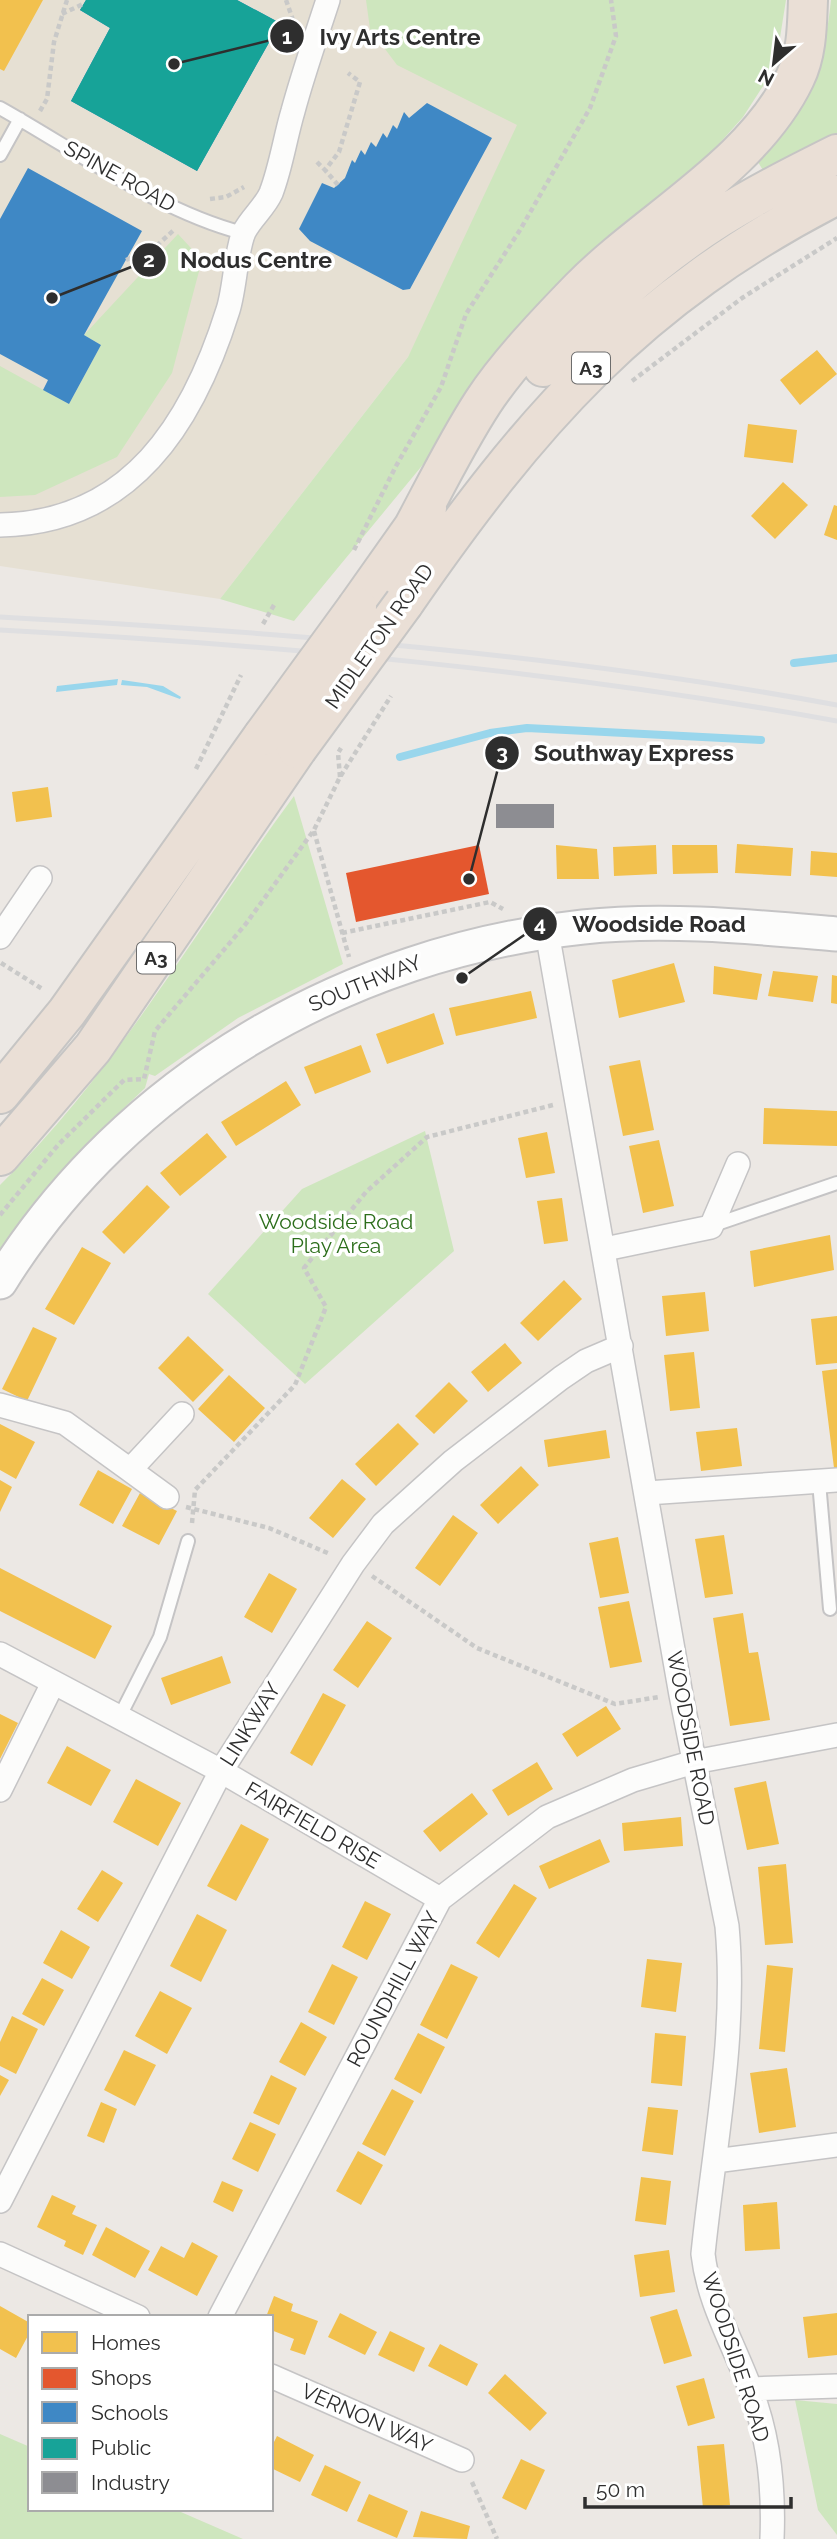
<svg xmlns="http://www.w3.org/2000/svg" width="837" height="2539" viewBox="0 0 837 2539" font-family="Raleway,sans-serif">
  <style>
    .education { fill: #e6e0d3 }
    .green { fill: #cee6be }
    .water { fill: #99d6ec }
    .homes { fill: #f2c14e }
    .shops { fill: #e4572e }
    .schools { fill: #3f88c5 }
    .public { fill: #17a398 }
    .industry { fill: #8d8d92 }
    .lines { fill: none; stroke-linecap: round; stroke-linejoin: round }
    .stream { stroke: #99d6ec; stroke-width: 8 }
    .lane-casing { stroke: #c5c4c5; stroke-width: 16 }
    .street-casing { stroke: #c5c4c5; stroke-width: 26 }
    .secondary-casing { stroke: #c5c4c5; stroke-width: 37 }
    .highway-casing { stroke: #c6c5c4; stroke-width: 42 }
    .path { stroke: #c9c9c8; stroke-width: 4.5; stroke-dasharray: 5 3.5; stroke-linecap: butt }
    .lane { stroke: #fcfcfb; stroke-width: 12 }
    .street { stroke: #fcfcfb; stroke-width: 23 }
    .secondary { stroke: #fcfcfb; stroke-width: 33 }
    .highway { stroke: #eadfd6; stroke-width: 38 }
    .rail { stroke: #dfdfe1; stroke-width: 5 }
    .highway-bridge-casing { stroke: #c6c5c4; stroke-width: 42; stroke-linecap: butt }
    .highway-bridge { stroke: #eadfd6; stroke-width: 38 }
    .labels { text-anchor: middle; dominant-baseline: central; stroke-width: 7; stroke-linejoin: round; paint-order: stroke }
    .shield { fill: #fff; stroke: #6d6d6d; stroke-width: 2 }
    .shield-label { font-size: 19px; font-weight: bold; fill: #2e2e2e }
    .street-label { font-size: 21px; fill: #2e2e2e; stroke: #fff }
    .park-label { font-size: 21px; fill: #2c6e1b; stroke: #fff }
    .leader { fill: none; stroke: #2e2e2e; stroke-width: 2.5 }
    .callout-dot { fill: #2e2e2e; stroke: #fff; stroke-width: 2.5 }
    .mark-label { font-size: 21px; text-anchor: middle; font-weight: bold; fill: #fff }
    .callout-label { font-size: 23px; text-anchor: middle; font-weight: bold; fill: #2e2e2e; stroke: #fff; stroke-width: 7; stroke-linejoin: round; paint-order: stroke }
  </style>
  <rect width="100%" height="100%" fill="#ece8e4"/>
  <path class="education" d="M0,0h595l-187,357 -188,242 -220,-33z"/>
  <path class="green" d="M366,0h420l-8,50 -13,33 -22,34 -34,38 -110,96 -305,370 -74,-22 188,-242 109,-232 -120,-60 -27,-36z
    M831,0h6v136l-73,36 -6,-10c49,-58 65,-86 73,-162z
    M178,234l24,26 -30,113 -55,84 -82,38 -35,2v-131l69,38 32,-59 -17,-10z
    M294,796l49,168 -105,54 -83,58 -6,-2 -4,14 -61,58 -84,106v-67c117,-114 198,-259 294,-389z
    M425,1131l29,120 -149,133 -97,-90 94,-105z
    M795,2400l42,4v131l-19,-25z
    M0,2434l30,13v62h144l69,30h-243z"/>
  <path class="water" d="M118,679l-1,6 -61,7 1,-6z
    M122,680l41,6 18,11 -1,2 -33,-12 -26,-2z"/>
  <path class="homes" d="M0,0h43l-39,71 -4,-2z
    M817,350l20,24 -37,31 -20,-25z
    M748,424l49,6 -4,33 -49,-6z
    M783,482l25,23 -33,34 -24,-23z
    M834,505l3,1v34l-13,-5z
    M48,787l4,30 -36,5 -4,-30z
    M737,844l56,4 -2,28 -56,-3z
    M556,845l41,4 2,30h-42z
    M656,845l1,29 -43,2 -1,-29z
    M672,845h45l1,28 -45,1z
    M811,851l26,2v24l-27,-2z
    M674,963l11,39 -66,16 -7,-38z
    M714,966l48,8 -5,26 -44,-6z
    M773,971l45,5 -5,26 -45,-6z
    M832,975l5,1v28l-6,-1z
    M531,991l6,27 -81,18 -7,-28z
    M434,1013l10,31 -57,20 -11,-30z
    M361,1045l10,27 -56,22 -11,-27z
    M640,1060l14,70 -31,6 -14,-70z
    M286,1081l15,24 -65,41 -15,-24z
    M764,1108l73,3v35l-74,-2z
    M547,1132l8,41 -29,5 -8,-40z
    M207,1133l20,24 -47,39 -20,-23z
    M659,1140l15,66 -31,7 -14,-67z
    M147,1185l23,22 -46,47 -22,-22z
    M562,1198l6,43 -24,3 -7,-43z
    M830,1235l4,35 -80,17 -4,-36z
    M82,1247l29,16 -37,62 -29,-16z
    M564,1280l18,19 -44,42 -18,-18z
    M705,1292l4,39 -43,5 -4,-40z
    M837,1316v47l-21,2 -5,-46z
    M33,1327l24,11 -30,63 -25,-12z
    M188,1336l36,34 -31,32 -35,-34z
    M505,1343l17,20 -34,29 -17,-20z
    M694,1352l6,56 -30,3 -6,-56z
    M837,1369v98l-3,1 -12,-97z
    M229,1375l36,33 -31,34 -36,-33z
    M449,1382l19,19 -34,33 -19,-18z
    M398,1423l21,21 -43,42 -21,-22z
    M0,1424l35,18 -19,37 -16,-9z
    M737,1428l5,38 -41,5 -5,-39z
    M606,1430l4,28 -62,9 -4,-27z
    M521,1466l18,19 -41,39 -18,-19z
    M98,1470l34,19 -19,35 -34,-19z
    M342,1479l24,20 -33,39 -24,-20z
    M0,1480l12,7 -12,25z
    M140,1493l37,18 -18,34 -37,-19z
    M453,1515l25,18 -38,53 -25,-18z
    M724,1535l9,59 -28,4 -10,-59z
    M618,1537l11,56 -29,5 -11,-55z
    M0,1568l112,58 -17,33 -95,-48z
    M269,1573l28,16 -25,44 -28,-16z
    M629,1601l13,61 -32,6 -12,-61z
    M743,1613l6,40 9,-1 12,68 -40,6 -17,-108z
    M367,1621l25,17 -34,50 -25,-18z
    M222,1656l9,27 -60,22 -10,-27z
    M323,1693l23,12 -34,61 -22,-13z
    M606,1706l15,23 -44,28 -15,-23z
    M0,1714l18,9 -18,36z
    M67,1746l44,24 -20,36 -44,-23z
    M537,1762l16,27 -45,27 -16,-26z
    M136,1779l45,24 -23,43 -45,-24z
    M766,1781l13,63 -32,6 -13,-62z
    M472,1793l16,21 -48,38 -17,-21z
    M681,1817l2,29 -59,5 -2,-28z
    M241,1824l28,15 -33,62 -29,-15z
    M600,1839l10,23 -61,27 -10,-23z
    M786,1864l7,79 -28,2 -7,-78z
    M102,1870l21,13 -25,39 -21,-13z
    M514,1884l23,14 -38,60 -23,-15z
    M365,1901l26,13 -24,46 -25,-13z
    M197,1914l30,16 -26,52 -31,-16z
    M61,1930l29,17 -18,32 -29,-16z
    M647,1959l35,4 -6,49 -35,-5z
    M332,1964l26,13 -24,48 -26,-13z
    M451,1964l27,13 -31,62 -27,-14z
    M767,1965l26,3 -8,84 -26,-3z
    M42,1978l22,12 -20,36 -22,-12z
    M160,1991l32,17 -25,46 -32,-18z
    M12,2016l26,13 -22,45 -16,-8v-24z
    M301,2022l26,15 -22,39 -26,-14z
    M418,2033l27,14 -24,47 -27,-15z
    M655,2033l31,3 -4,50 -31,-3z
    M124,2050l32,15 -21,41 -31,-16z
    M787,2068l9,59 -37,6 -9,-60z
    M0,2075l9,5 -9,16z
    M271,2075l26,13 -18,37 -26,-12z
    M392,2089l22,12 -29,55 -23,-12z
    M101,2102l16,7 -13,34 -17,-7z
    M648,2107l30,3 -5,45 -31,-4z
    M250,2122l26,12 -18,38 -26,-13z
    M358,2151l25,14 -22,40 -25,-14z
    M641,2177l30,4 -5,44 -31,-4z
    M222,2181l21,9 -10,22 -20,-10z
    M52,2195l24,11 -4,8 25,11 -14,30 -19,-9 2,-5 -29,-14z
    M777,2202l3,47 -35,2 -2,-46z
    M106,2227l44,24 -15,27 -43,-23z
    M192,2242l26,14 -21,40 -49,-26 13,-24 23,12z
    M669,2250l6,42 -35,5 -6,-42z
    M274,2296l19,8 -2,7 27,10 -13,34 -15,-5 4,-11 -23,-9v-13h-5z
    M0,2306l30,17v9l-14,26 -16,-9z
    M677,2309l15,47 -28,8 -14,-47z
    M340,2313l37,19 -12,23 -37,-18z
    M837,2313v42l-29,3 -5,-41z
    M390,2331l35,17 -11,24 -36,-17z
    M440,2344l38,20 -11,22 -39,-20z
    M505,2374l42,39 -17,18 -42,-38z
    M704,2378l11,40 -27,8 -12,-40z
    M277,2436l37,19 -14,27 -29,-14v-20z
    M724,2444l6,61 -27,3 -6,-62z
    M521,2459l24,11 -19,40 -24,-12z
    M325,2465l36,17 -14,30 -36,-17z
    M369,2494l39,17 -11,27 -40,-17z
    M421,2511l49,15 -3,13 -54,-2z"/>
  <path class="shops" d="M479,845l10,49 -133,28 -10,-49z"/>
  <path class="schools" d="M86,0h151l43,23 -83,148 -126,-70 39,-73 -30,-18z
    M427,103l65,35 -82,151 -7,1 -93,-49 -11,-12 23,-46 12,5 11,-10 7,-18 3,3 6,-13 4,5 6,-13 5,5 7,-14 4,5 6,-13 4,4 7,-17 5,6z
    M28,168l114,63 -58,104 17,10 -32,59 -26,-14 5,-10 -48,-26v-135z"/>
  <path class="public" d="M86,0h151l43,23 -83,148 -126,-70 39,-73 -30,-18z"/>
  <path class="industry" d="M496,804h58v24h-58z"/>
  <g class="lines">
    <path class="stream" d="M794,663l43,-5
      M400,757l90,-24 37,-5 234,12"/>
    <g class="lane-casing">
      <path id="lane" d="M0,108c77,43 158,103 243,125
        M0,155l20,-36
        M711,1226l126,-43
        M819,1482l11,127
        M120,1716l40,-79 28,-96"/>
    </g>
    <g class="street-casing">
      <path id="street" d="M0,525c131,-2 193,-103 228,-215 7,-22 8,-60 16,-78 7,-14 21,-25 27,-39 10,-26 14,-55 22,-82 10,-37 23,-74 35,-111
        M547,932l134,763 46,231c10,111 -13,219 -24,328 6,51 31,90 48,137 18,46 23,99 21,148
        M0,937l40,-59
        M605,1249l106,-22 27,-63
        M0,1405l65,18 65,47 52,-56
        M130,1470l37,27
        M647,1493l190,-13
        M0,1654l221,117 219,128
        M0,1790l53,-107
        M715,2161l122,-16
        M0,2201l221,-430 132,-207 30,-40 70,-63 108,-83 25,-17 35,-15
        M0,2254l138,63
        M220,2317l220,-418 107,-82 86,-37 61,-18 143,-27
        M271,2376l191,84
        M751,2389l86,-3"/>
    </g>
    <g class="secondary-casing">
      <path id="secondary" d="M0,1282c125,-202 349,-330 583,-355 83,-9 171,0 254,7"/>
    </g>
    <g class="highway-casing">
      <path id="highway" d="M543,367c53,-55 111,-108 176,-149 38,-24 78,-44 118,-64
        M413,528c23,-43 44,-86 70,-126 25,-38 65,-80 97,-113 67,-68 173,-123 215,-211 12,-24 12,-52 13,-78
        M404,603c125,-181 233,-306 433,-408
        M357,607l70,-99
        M0,1094l67,-82 196,-276
        M0,1156l93,-108 204,-299"/>
    </g>
    <path class="path" d="M286,0l8,23
      M62,14l23,-11
      M40,111l7,-12 7,-57 13,-42
      M317,162l8,8
      M338,185l-13,-15 14,-18 21,-70 -12,-9
      M210,199l16,-2 18,-10
      M126,260l27,-11 22,-20
      M632,381l110,-83 95,-60
      M354,550l42,-84 45,-79 25,-73 54,-84 70,-122 26,-72 -5,-36
      M263,624l11,-19
      M196,769l45,-94
      M340,777l-2,-24 3,-5
      M314,831l35,126
      M342,933l148,-31 13,7
      M1,963l43,27
      M0,1215l58,-70 66,-65 20,-1 11,-48 90,-106 69,-95 26,-53 51,-81
      M186,1507l83,21 61,26
      M192,1523l3,-33 100,-105 31,-78 -22,-39 62,-76 61,-55 126,-32
      M372,1576l105,72 138,56 44,-7
      M472,2482l25,57"/>
    <use href="#lane" class="lane"/>
    <use href="#street" class="street"/>
    <use href="#secondary" class="secondary"/>
    <use href="#highway" class="highway"/>
    <path class="rail" d="M0,617c280,15 561,37 837,88
      M0,630c280,15 560,41 837,91"/>
    <g class="highway-bridge-casing">
      <path id="highway-bridge" d="M263,736l94,-129
        M297,749l107,-146"/>
    </g>
    <use href="#highway-bridge" class="highway-bridge"/>
  </g>
  <g class="labels">
    <g class="shield">
      <rect x="572" y="352.5" width="38" height="31" rx="5"/>
      <rect x="137" y="942.5" width="38" height="31" rx="5"/>
    </g>
    <g class="shield-label">
      <text x="591" y="368">A3</text>
      <text x="156" y="958">A3</text>
    </g>
    <g class="street-label">
      <text transform="translate(120 176) rotate(29)">SPINE ROAD</text>
      <text transform="translate(379 636) rotate(-55)">MIDLETON ROAD</text>
      <text transform="translate(365 983) rotate(-22)">SOUTHWAY</text>
      <text transform="translate(250 1724) rotate(-58)">LINKWAY</text>
      <text transform="translate(691 1738) rotate(79)">WOODSIDE ROAD</text>
      <text transform="translate(313 1825) rotate(30)">FAIRFIELD RISE</text>
      <text transform="translate(393 1989) rotate(-62)">ROUNDHILL WAY</text>
      <text transform="translate(736 2357) rotate(72)">WOODSIDE ROAD</text>
      <text transform="translate(367 2418) rotate(24)">VERNON WAY</text>
    </g>
    <g class="park-label">
      <text x="336" y="1221">Woodside Road<tspan x="336" dy="24">Play Area</tspan></text>
    </g>
  </g>
  <path class="leader" d="M174 64L287 36M52 298L149 260M469 879L502 753M462 978L540 924"/>
  <g class="callout-dot">
    <circle cx="174" cy="64" r="7"/>
    <circle cx="52" cy="298" r="7"/>
    <circle cx="469" cy="879" r="7"/>
    <circle cx="462" cy="978" r="7"/>
    <circle cx="287" cy="36" r="18"/>
    <circle cx="149" cy="260" r="18"/>
    <circle cx="502" cy="753" r="18"/>
    <circle cx="540" cy="924" r="18"/>
  </g>
  <g class="mark-label">
    <text x="287" y="44">1</text>
    <text x="149" y="267">2</text>
    <text x="502" y="760">3</text>
    <text x="540" y="931">4</text>
  </g>
  <g class="callout-label">
    <text x="400" y="45">Ivy Arts Centre</text>
    <text x="256" y="268">Nodus Centre</text>
    <text x="634" y="761">Southway Express</text>
    <text x="659" y="932">Woodside Road</text>
  </g>
  <rect x="28" y="2315" width="245" height="196" fill="#ffffff" stroke="#ababab" stroke-width="2"/>
  <rect x="42" y="2332" width="35" height="21" fill="#f2c14e" stroke="#ababab" stroke-width="2"/>
  <text x="91" y="2350" font-size="21" fill="#2e2e2e">Homes</text>
  <rect x="42" y="2368" width="35" height="21" fill="#e4572e" stroke="#ababab" stroke-width="2"/>
  <text x="91" y="2385" font-size="21" fill="#2e2e2e">Shops</text>
  <rect x="42" y="2402" width="35" height="21" fill="#3f88c5" stroke="#ababab" stroke-width="2"/>
  <text x="91" y="2420" font-size="21" fill="#2e2e2e">Schools</text>
  <rect x="42" y="2438" width="35" height="21" fill="#17a398" stroke="#ababab" stroke-width="2"/>
  <text x="91" y="2455" font-size="21" fill="#2e2e2e">Public</text>
  <rect x="42" y="2472" width="35" height="21" fill="#8d8d92" stroke="#ababab" stroke-width="2"/>
  <text x="91" y="2490" font-size="21" fill="#2e2e2e">Industry</text>
  <g transform="translate(774 63) rotate(208)" stroke="#ffffff" stroke-width="5" paint-order="stroke">
  <path d="M0-5L12 26L0 18L-12 26Z" fill="#2e2e2e"/>
  <text y="-10" font-size="19" font-weight="bold" text-anchor="middle" fill="#2e2e2e">N</text>
  </g>
  <path d="M585 2497v10h206v-10" fill="none" stroke="#2e2e2e" stroke-width="3.5"/>
  <text x="596" y="2497" font-size="21" fill="#2e2e2e" stroke="#ffffff" stroke-width="5" paint-order="stroke">50 m</text>
</svg>
